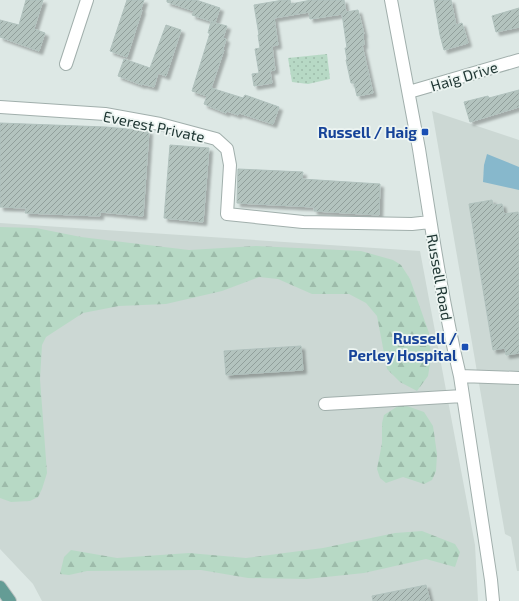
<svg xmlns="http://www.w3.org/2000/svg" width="519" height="601" viewBox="0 0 519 601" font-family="'Exo 2',sans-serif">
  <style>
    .built { fill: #ccd8d4 }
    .forest { fill: url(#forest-firs) }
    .park { fill: url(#park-dots) }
    .water { fill: #87b8cc }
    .building { fill: url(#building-hatch); stroke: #b0c1bd; filter: url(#shadow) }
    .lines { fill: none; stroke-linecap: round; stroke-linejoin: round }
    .minor-casing { stroke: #a1afac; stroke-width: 14 }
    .major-casing { stroke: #bcc3c2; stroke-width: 14 }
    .minor { stroke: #fff; stroke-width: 12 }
    .major { stroke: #649c95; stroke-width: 12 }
    .transit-dot { fill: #1a4fb4; stroke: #edf5f2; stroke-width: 1.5 }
    .labels { text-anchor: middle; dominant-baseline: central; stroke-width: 3.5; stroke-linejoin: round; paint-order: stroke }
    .street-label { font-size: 15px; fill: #203734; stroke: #edf5f2 }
    .transit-label { font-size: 15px; font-weight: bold; fill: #164399; stroke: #edf5f2; text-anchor: end }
  </style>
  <defs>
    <pattern id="forest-firs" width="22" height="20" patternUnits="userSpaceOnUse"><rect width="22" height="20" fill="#b7d9c5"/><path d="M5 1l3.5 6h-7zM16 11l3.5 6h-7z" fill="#9dbbaa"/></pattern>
    <pattern id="park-dots" width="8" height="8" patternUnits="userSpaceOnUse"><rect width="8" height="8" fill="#b7d9c5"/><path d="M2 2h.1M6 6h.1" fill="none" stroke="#9dbbaa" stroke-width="1.8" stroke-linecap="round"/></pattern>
    <pattern id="building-hatch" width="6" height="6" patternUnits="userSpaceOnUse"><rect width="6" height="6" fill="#b3c3be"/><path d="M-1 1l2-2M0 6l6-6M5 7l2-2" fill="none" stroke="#919f9b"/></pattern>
    <filter id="shadow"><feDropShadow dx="3.5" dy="3.5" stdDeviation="1" flood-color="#0004"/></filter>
  </defs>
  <rect width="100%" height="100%" fill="#dde8e5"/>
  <path class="built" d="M432,111l87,29v431h-2l-6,-34 -6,-3z
    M0,223l420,28 55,294 3,56h-436l-9,-17 -33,-35z"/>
  <path class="forest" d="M0,227l36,1 45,9 108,13 67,-4 105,5 32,9 8,5 9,14 19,54 2,25 -3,18 -11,15 -17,-9 -13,-13 -10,-53 -11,-13 -17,-9h-37l-34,-15 -19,-2 -37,14 -56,13 -47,2 -36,7 -37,24 -4,8 -2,34 7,94 -5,16 -4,8 -8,4 -19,1 -11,-4z
    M398,406h9l17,6 9,14 4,28 -1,17 -4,9 -8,4 -21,-7 -17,6 -6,-5 -3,-9 5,-26v-20l2,-8z
    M422,531l33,13 5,8 -5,15 -29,-8 -62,14 -57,6 -59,-1 -47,-8 -114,1 -18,4 -9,-1 4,-17 7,-7 46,8 72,-5 57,5 77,-10 72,-15z"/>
  <path class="park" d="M327,54l3,25 -22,5 -16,-2 -4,-24z"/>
  <path class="water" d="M487,154l32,13v23l-36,-8 1,-17z"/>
  <path class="building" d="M26,0h17l-9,29 11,4 -6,18 -39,-14v-17l19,5z
    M127,0h17l-3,9 1,1 -15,47 -17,-6z
    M167,0h29l24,8 -5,15 12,3 -4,12 3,1 -3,10 1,1 -13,38 32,10 2,-3 34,12 -6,17 -34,-11 -1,2 -11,-4 -1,2 -22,-9 3,-8 -15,-5 18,-58h-2l3,-11h3l-22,-7 2,-4 -27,-9z
    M283,0h7l1,4 20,-4h33l2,12 12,-2 6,24h-1l1,11h-2l11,48 -16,3 -3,-13h-3l-5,-23 1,-1 -2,-11h2l-5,-34 -32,5 -1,-7 -35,6 4,27 -6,1 3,24 -5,1 2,12 -18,3 -2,-12 7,-1 -4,-24 5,-1 -2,-13h1l-5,-30z
    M434,0h17l5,25 6,-2 6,20 -24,7 -4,-15z
    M519,8v19l-23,5 -4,-16z
    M166,25l15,5 -15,46 -8,-3 -4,14 -12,-3v1l-24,-9 6,-17 26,9z
    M519,90v17l-49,15 -6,-20 24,-6 1,2z
    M0,123l106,4 43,4 -6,85 -43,-4v4l-75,-3 1,-5 -26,-1z
    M170,145l39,3 -6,74 -39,-4z
    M238,169l65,3 -1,7 78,5 -1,31 -65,-4v-4l-77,-4z
    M492,200l1,5 9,-1 2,10 14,-2 1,7v134l-13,2 -1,-7 -12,2 -24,-146z
    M301,346l2,24 -77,5 -2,-24z
    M426,585l4,16h-57l-1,-5z"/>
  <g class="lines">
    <g class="minor-casing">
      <path id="minor" d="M391,0c9,50 19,99 28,149 12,76 23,152 41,227l31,204 2,21
        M66,64l21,-64
        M409,92l110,-32
        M0,107l105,7 55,10 56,15 11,10 3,16 -3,49 76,8 109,2 18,-2
        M460,376l59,2
        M325,404l138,-8"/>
    </g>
    <g class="major-casing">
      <path id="major" d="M0,587l10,14"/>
    </g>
    <use href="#minor" class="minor"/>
    <use href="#major" class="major"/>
  </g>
  <g class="transit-dot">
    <rect x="421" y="128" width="8" height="8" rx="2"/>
    <rect x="461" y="343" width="8" height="8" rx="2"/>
  </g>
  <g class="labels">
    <g class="street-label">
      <text transform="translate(464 76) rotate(-17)">Haig Drive</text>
      <text transform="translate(154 126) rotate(12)">Everest Private</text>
      <text transform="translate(440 277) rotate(80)">Russell Road</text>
    </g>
    <g class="transit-label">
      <text x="417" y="132">Russell / Haig</text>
      <text x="457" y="338">Russell /<tspan x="457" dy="17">Perley Hospital</tspan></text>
    </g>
  </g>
</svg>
